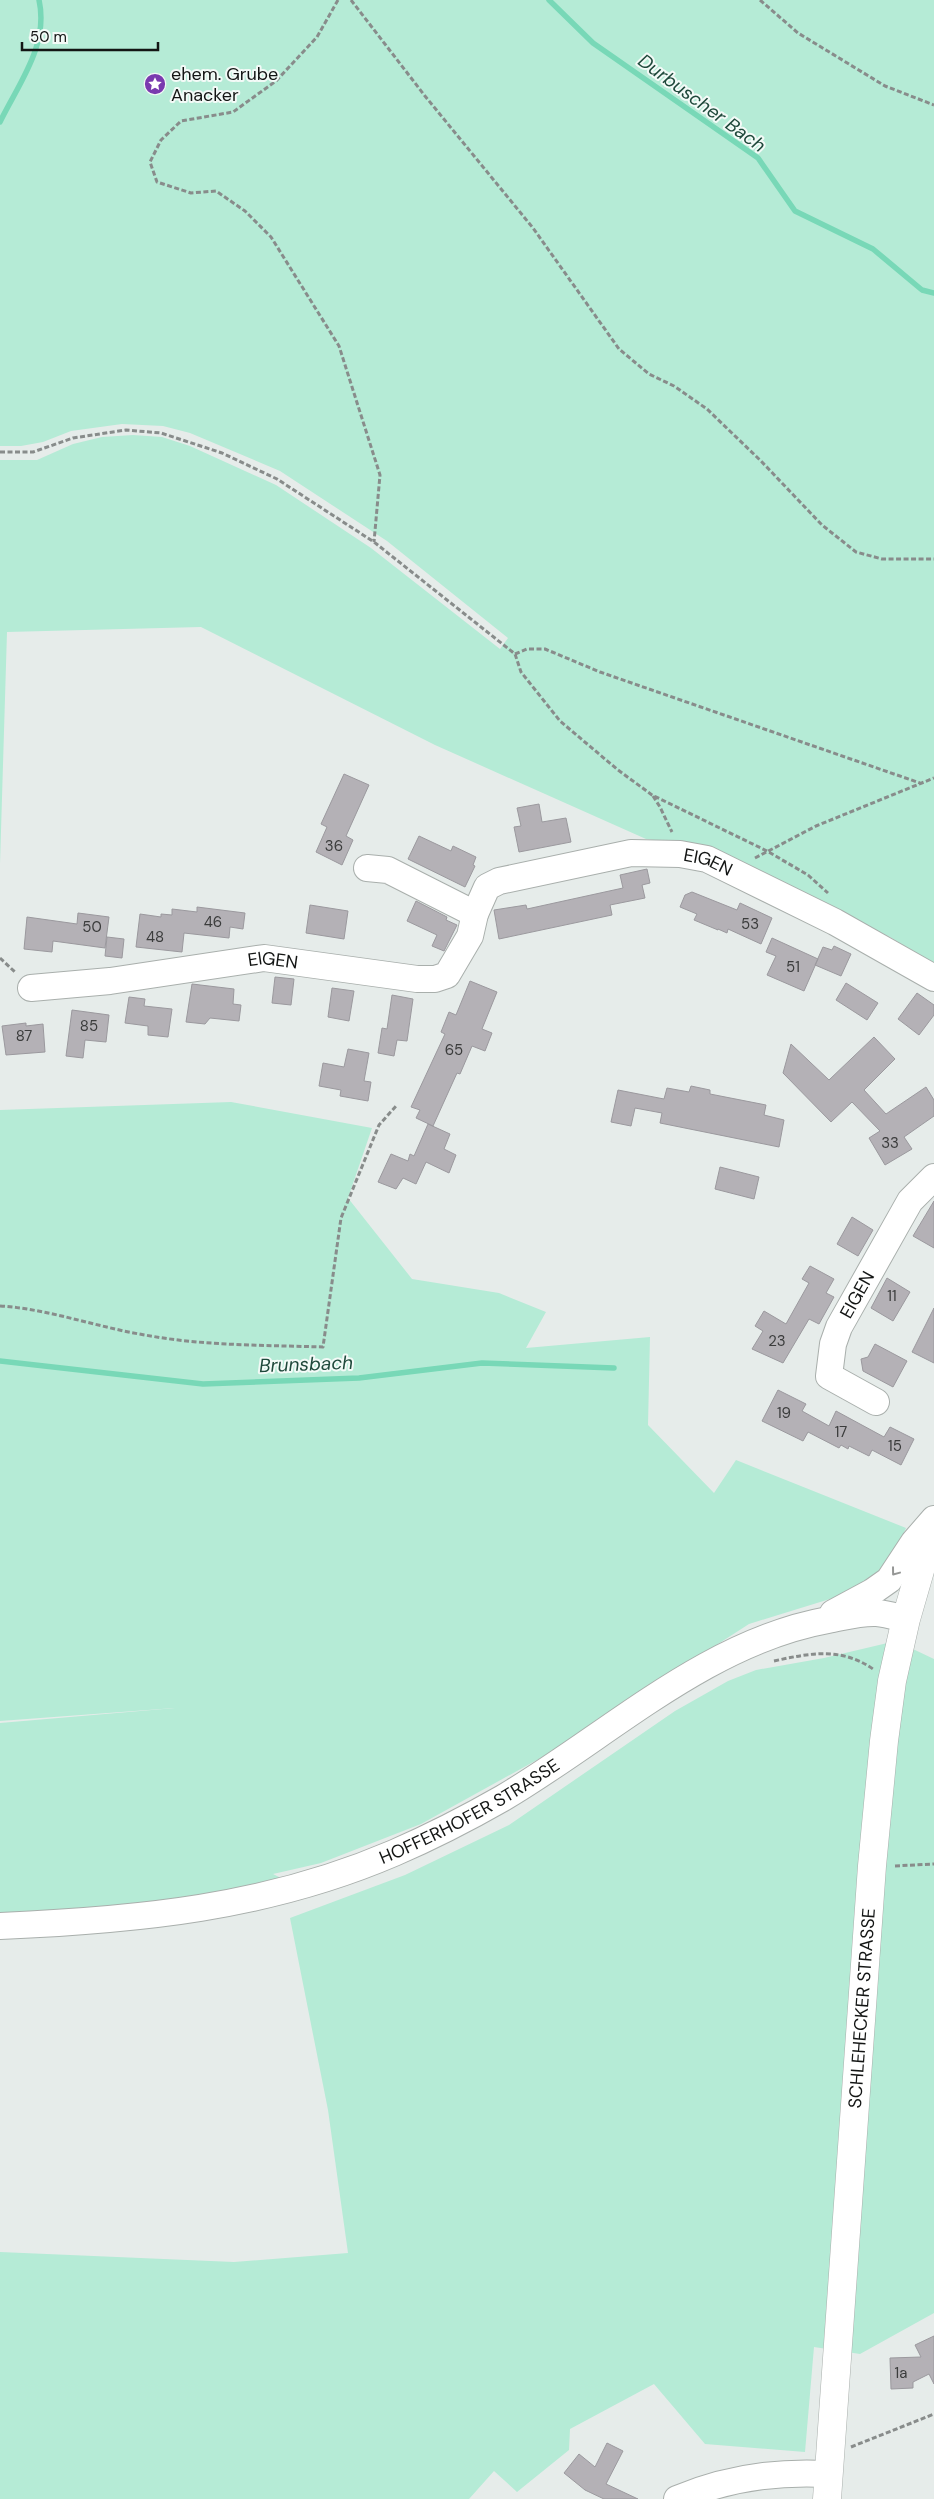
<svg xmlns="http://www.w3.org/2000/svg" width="934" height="2499" viewBox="0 0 934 2499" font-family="'DM Sans',sans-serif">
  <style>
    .green { fill: #b5ebd6 }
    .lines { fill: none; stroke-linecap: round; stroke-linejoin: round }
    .stream { stroke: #78d8b7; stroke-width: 5.5 }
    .building { fill: #b4b1b6; stroke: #9b999e }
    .minor-casing { stroke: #a9afac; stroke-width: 28 }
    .major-casing { stroke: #a9afac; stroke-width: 29 }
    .path { stroke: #888c8b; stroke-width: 3; stroke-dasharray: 5 2.5; stroke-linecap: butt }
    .minor { stroke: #fff; stroke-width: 26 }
    .major { stroke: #fff; stroke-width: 28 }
    .oneway { stroke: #959695 }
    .labels { text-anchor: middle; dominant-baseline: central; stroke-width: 4; stroke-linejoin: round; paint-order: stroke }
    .number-label { font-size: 15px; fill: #3b3c3c }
    .poi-label { font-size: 18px; fill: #131514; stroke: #f3faf7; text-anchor: start }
    .street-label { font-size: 18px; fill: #131514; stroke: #f3faf7 }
    .water-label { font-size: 19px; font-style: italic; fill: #1f493b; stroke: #f3faf7 }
  </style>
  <rect width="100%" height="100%" fill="#e6ecea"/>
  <path class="green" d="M0,0h934v964l-44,-27 -140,-63 -40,-26 -64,-9 -211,-94 -234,-118 -194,5 -7,232v-404h37l36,-16 29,-7 31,-2 29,2 28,9 86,39 95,63 129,101 8,-11 -121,-97 -107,-70 -90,-38 -27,-7 -41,-2 -51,7 -28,11 -22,4h-21z
    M231,1102l141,26 -24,70 64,81 87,14 47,19 -20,36 124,-11 -2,88 66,68 22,-33 170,68 -14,31 -33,31 -110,34 -205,132 -123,68 -100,39 -48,11 12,6 -135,28 -150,6v-191l175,-15 -175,13v-611z
    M896,1641l38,18v654l-74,41 -46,-7 -9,105 -100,-8 -51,-60 -84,45 -1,21 -52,42 -23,-21 -25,28h-469v-247l234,10 114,-9 -20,-143 -38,-192 115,-43 104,-50 166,-114 53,-30 28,-11 68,-12z"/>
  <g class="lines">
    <path class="stream" d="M549,0l44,43 165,115 37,53 78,38 49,41 12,3
      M0,122c19,-39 49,-77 39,-122
      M0,1361l203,23 156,-6 123,-15 132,5"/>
  </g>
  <path class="building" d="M344,774l25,11 -23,51 7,4 -11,25 -26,-13 11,-25 -6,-3z
    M539,804l3,18 24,-4 5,24 -52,10 -5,-25 7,-1 -4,-18z
    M419,836l32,15 2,-5 23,11 -3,8 2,1 -10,21 -57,-28z
    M647,869l3,14 -8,2 3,13 -35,7 2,10 -113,24 -5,-29 32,-5 1,4 96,-21 -3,-13z
    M692,892l45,18 3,-7 32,15 -11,26 -33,-15 -1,4 -9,-4v1l-24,-10 3,-6 -17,-7 5,-12z
    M416,901l31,16 -1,3 11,5 -13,26 -12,-5 5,-11 -30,-14z
    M310,905l38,6 -4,28 -38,-6z
    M197,907l48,6 -2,16 -13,-2 -1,11 -45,-5 -2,19 -46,-5 4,-33 21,3v-3l11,1v-6l25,3z
    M78,913l31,4 -4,31 -52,-7 -1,11 -28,-3 3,-32 50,7z
    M107,937l17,2 -2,19 -17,-2z
    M772,938l46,21 -14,32 -37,-16 9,-19 -10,-4z
    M834,946l17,8 -10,22 -26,-11 8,-18 9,3z
    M275,977l19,2 -3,26 -19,-2z
    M470,981l27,11 -15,37 10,4 -7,18 -13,-5 -12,28 -3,-1 -24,53 -17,-8 4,-8 -9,-3 34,-73 -4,-2 8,-20 7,3z
    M846,983l32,20 -11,17 -31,-20z
    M192,984l42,5 -1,15 8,1 -2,16 -29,-3 -5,6 -19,-2z
    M332,988l22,3 -5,30 -21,-4z
    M917,993l17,12v10l-15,20 -21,-16z
    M392,995l21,4 -6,42 -10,-1 -3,16 -16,-3 4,-25 5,1z
    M129,997l16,2 -1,7 28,3 -4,28 -20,-2v-9l-23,-3z
    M72,1010l37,5 -3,27 -21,-2 -2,18 -17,-2z
    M26,1023v3l17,-2 2,28 -39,3 -4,-29z
    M874,1037l21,22 -31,31 22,24 40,-27 8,13v16l-30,21 8,12 -27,16 -16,-27 11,-7 -28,-29 -21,20 -48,-49 8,-29 38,36z
    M348,1049l21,4 -5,28 7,1 -3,19 -28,-5 1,-6 -22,-4 4,-23 21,4z
    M691,1086l19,4v4l56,11 -2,10 20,5 -5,27 -119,-24 2,-10 -27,-5 -4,18 -20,-4 7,-32 46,9 3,-11 22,4z
    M428,1124l22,10 -6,15 12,6 -7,18 -23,-11 -10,22 -13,-6 -7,11 -18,-7 13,-28 17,7 2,-7 4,2z
    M720,1167l39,10 -5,22 -39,-10z
    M934,1201v47l-21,-12z
    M852,1217l21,13 -15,26 -21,-12z
    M810,1266l24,13 -8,14 8,4 -15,27 -10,-5 -26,44 -31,-14 11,-18 -8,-5 9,-15 22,13 23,-41 -7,-4z
    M887,1278l23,14 -17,29 -22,-13z
    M934,1308v55l-22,-11z
    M875,1344l32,17 -14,26 -30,-16 -2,-12 7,-2z
    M778,1390l28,14 -4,7 27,15 7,-15 48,26 6,-10 24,12 -13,26 -29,-15 -3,6 -20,-10 -1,3 -7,-4 -2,3 -31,-16 -5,9 -41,-20z
    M934,2336v48l-5,-10 -16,8v6l-22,1 -1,-31 31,-1 -6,-12z
    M607,2443l16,8 -17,33 32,15h-34l-19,-9 -21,-17 15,-19 16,13z"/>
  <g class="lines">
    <g class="minor-casing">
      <g id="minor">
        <path d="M367,868l21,2 87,44"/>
        <path id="s1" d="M31,988l79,-7 154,-23 153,21h18l12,-4 23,-39 5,-22 12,-27 12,-6 132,-28 49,1 27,5 128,63 99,56"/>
        <path id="s2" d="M876,1402l-47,-26 4,-32 6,-17 71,-126 24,-24"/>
        <path d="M833,1613l39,-21 17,-12 25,-38 20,-23"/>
        <path id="s3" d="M0,1926c137,-6 266,-18 394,-73 37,-16 74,-35 109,-55 105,-62 203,-156 325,-178 16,-3 33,-8 49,-7 10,1 20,4 29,6"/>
        <path d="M677,2499c48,-20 99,-28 151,-25"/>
      </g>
    </g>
    <g class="major-casing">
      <g id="major">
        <path id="s4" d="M827,2499l45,-633 12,-125 8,-60 14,-62 28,-97"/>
      </g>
    </g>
    <path class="path" d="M338,0l-21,37 -41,44 -43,31 -52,9 -20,19 -11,22 7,20 34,11 25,-2 29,20 26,26 68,109 41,129 -6,67
      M351,0l74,96 108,132 86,121 30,25 25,12 33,23 54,52 61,64 34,27 26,7h52
      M760,0l38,33 87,53 49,19
      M0,452h33l40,-14 53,-8 35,3 61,20 55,26 97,63 141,112 6,18 39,49 58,49 34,25 115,56 41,24 20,18
      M515,654l12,-5h18l55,23 320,111
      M653,796l7,11 12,25
      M755,858l61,-32 118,-48
      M0,958l16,15
      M0,1306c49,3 96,21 145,29 59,11 119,10 178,12l18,-129 38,-93 18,-20
      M774,1661c36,-8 67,-14 99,8
      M895,1866l39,-2
      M851,2447l83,-33"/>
    <use href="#minor" class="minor"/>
    <use href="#major" class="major"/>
  </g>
  <defs><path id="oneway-chevron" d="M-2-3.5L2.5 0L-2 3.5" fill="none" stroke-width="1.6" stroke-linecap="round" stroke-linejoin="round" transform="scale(1.25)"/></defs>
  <use class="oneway" href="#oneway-chevron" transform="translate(895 1572) rotate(127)"/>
  <defs>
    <g id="sight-disc" transform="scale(1.125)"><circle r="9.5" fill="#7a3aaf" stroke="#f3faf7"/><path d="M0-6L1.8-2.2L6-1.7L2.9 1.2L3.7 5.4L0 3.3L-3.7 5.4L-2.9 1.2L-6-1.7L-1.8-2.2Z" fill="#fff"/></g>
  </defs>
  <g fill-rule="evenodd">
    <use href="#sight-disc" x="155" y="84"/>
  </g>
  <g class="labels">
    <g class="number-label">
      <text x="334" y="846">36</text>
      <text x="213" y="922">46</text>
      <text x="750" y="924">53</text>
      <text x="92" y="927">50</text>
      <text x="155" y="937">48</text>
      <text x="793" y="967">51</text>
      <text x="89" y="1026">85</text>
      <text x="24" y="1036">87</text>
      <text x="454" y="1050">65</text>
      <text x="890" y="1143">33</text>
      <text x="892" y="1296">11</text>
      <text x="777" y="1341">23</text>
      <text x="784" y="1413">19</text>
      <text x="841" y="1432">17</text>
      <text x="895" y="1446">15</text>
      <text x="901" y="2373">1a</text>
    </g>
    <g class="poi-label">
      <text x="171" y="74">ehem. Grube<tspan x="171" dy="21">Anacker</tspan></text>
    </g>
    <g class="street-label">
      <text stroke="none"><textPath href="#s1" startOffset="744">EIGEN</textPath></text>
      <text stroke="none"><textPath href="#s1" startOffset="244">EIGEN</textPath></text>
      <text stroke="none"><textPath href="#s2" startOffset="141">EIGEN</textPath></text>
      <text stroke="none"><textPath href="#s3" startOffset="489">HOFFERHOFER STRASSE</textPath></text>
      <text stroke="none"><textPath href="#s4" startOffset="492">SCHLEHECKER STRASSE</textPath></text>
    </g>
    <g class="water-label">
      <text transform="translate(702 103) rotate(36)">Durbuscher Bach</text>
      <text transform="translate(306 1364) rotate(-2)">Brunsbach</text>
    </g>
  </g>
  <path d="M22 42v8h136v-8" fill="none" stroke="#131514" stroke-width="2.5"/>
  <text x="30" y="42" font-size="15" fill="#131514" stroke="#f3faf7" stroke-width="4" paint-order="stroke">50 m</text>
</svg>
